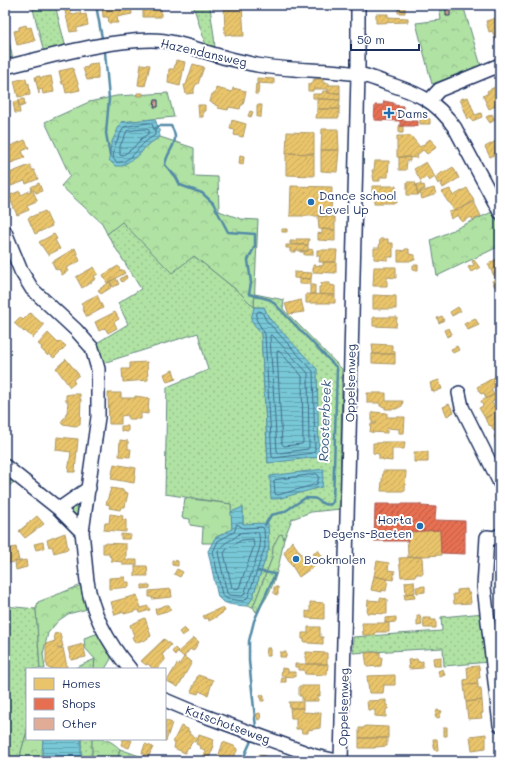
<svg xmlns="http://www.w3.org/2000/svg" width="505" height="766" viewBox="0 0 505 766" font-family="Mali,sans-serif">
  <style>
    .grass { fill: url(#grass-dots); stroke: #668880; fill-rule: evenodd }
    .forest { fill: url(#forest-crowns); stroke: #668880 }
    .water { fill: url(#water-rules); stroke: #538ba7 }
    .homes { fill: url(#homes-hatch); stroke: #ab9766 }
    .shops { fill: url(#shops-hatch); stroke: #aa5c55 }
    .lines { fill: none; stroke-linecap: round; stroke-linejoin: round }
    .shore { stroke: #416c8e; stroke-width: 1 }
    .stream { stroke: #538ba7; stroke-width: 2.5 }
    .building { fill: url(#building-hatch); stroke: #1b2f5e }
    .minor-casing { stroke: #1b2f5e; stroke-width: 16 }
    .minor { stroke: #fff; stroke-width: 13 }
    .poi-dot { fill: #1f6fb2; stroke: #fff; stroke-width: 1.5 }
    .labels { text-anchor: middle; dominant-baseline: central; stroke-width: 4; stroke-linejoin: round; paint-order: stroke }
    .street-label { font-size: 12px; fill: #1b2f5e; stroke: #fff }
    .poi-label { font-size: 12px; fill: #1b2f5e; stroke: #fff; text-anchor: start }
    .water-label { font-size: 13px; font-style: italic; fill: #375d82; stroke: #fff }
  </style>
  <defs>
    <pattern id="grass-dots" width="8" height="8" patternUnits="userSpaceOnUse"><rect width="8" height="8" fill="#b0e2a3"/><path d="M2 2h.1M6 6h.1" fill="none" stroke="#97c28f" stroke-width="1.8" stroke-linecap="round"/></pattern>
    <pattern id="forest-crowns" width="20" height="18" patternUnits="userSpaceOnUse"><rect width="20" height="18" fill="#b0e2a3"/><path d="M2 6a3 3 0 1 1 6 0M12 15a3 3 0 1 1 6 0" fill="none" stroke="#97c28f"/></pattern>
    <pattern id="water-rules" width="6" height="5" patternUnits="userSpaceOnUse"><rect width="6" height="5" fill="#79c8d7"/><path d="M0 2.5h6" fill="none" stroke="#62a3b2"/></pattern>
    <pattern id="homes-hatch" width="6" height="6" patternUnits="userSpaceOnUse"><rect width="6" height="6" fill="#e9c46a"/><path d="M-1 1l2-2M0 6l6-6M5 7l2-2" fill="none" stroke="#c7a95e"/></pattern>
    <pattern id="shops-hatch" width="6" height="6" patternUnits="userSpaceOnUse"><rect width="6" height="6" fill="#e76f51"/><path d="M-1 1l2-2M0 6l6-6M5 7l2-2" fill="none" stroke="#ba5c46"/></pattern>
    <pattern id="building-hatch" width="6" height="6" patternUnits="userSpaceOnUse"><rect width="6" height="6" fill="#e1ac96"/><path d="M-1 1l2-2M0 6l6-6M5 7l2-2" fill="none" stroke="#b68c7e"/></pattern>
  </defs>
  <rect width="100%" height="100%" fill="#fff"/>
  <filter id="ink" filterUnits="userSpaceOnUse"><feTurbulence type="fractalNoise" baseFrequency=".025" numOctaves="2"/><feDisplacementMap in="SourceGraphic" scale="8" xChannelSelector="R" yChannelSelector="G"/><feConvolveMatrix kernelMatrix="1 2 1 2 8 2 1 2 1" color-interpolation-filters="sRGB"/></filter>
  <g filter="url(#ink)">
    <path class="grass" d="M32,5h23l11,43 -22,5z
      M193,5h17c1,16 5,30 5,46l-8,-2z
      M5,21l8,39 -8,1z
      M122,221l50,51 22,-16 45,36 15,15 1,-13 29,6 -1,9 59,60 -2,140 -29,3 -19,7 -8,20 -2,-5 -9,13 -1,11 -19,49 -6,-1 5,-7 17,-51 -26,-24v-16l-12,4v-8l-66,-10 2,-107 41,-17 -10,-37 -95,30 -8,-19 33,-20 -10,-21 23,-14 -34,-55zM264,307l5,11 -1,145 -7,-129z
      M5,472l11,8 -11,10z
      M82,499l-2,24 -15,-12z
      M5,606l31,3 4,60h-13v62l-6,21v9h-16v-85h4l-1,-11h-3z
      M484,613l5,49 -45,4 -1,-18 -90,5v-16l89,-6 -1,-14z
      M95,659l-1,10h-21z
      M81,739h11v22h-11z
      M120,749l33,12h-36z"/>
    <path class="forest" d="M439,5h24l18,61 -49,18 -16,-61 25,-3z
      M168,93l6,24 -53,5 18,33 8,-10 13,-8 34,11v28l24,1 1,34 22,8 17,1 -4,87 -15,-15 -45,-36 -22,17 -50,-51 -15,12 -5,-11 -41,-37 9,-10 -25,-54 44,-20 27,-6z
      M492,212l8,13v21l-63,30 -6,-36z
      M185,498l46,6 1,25 -17,9 -2,5h-11l1,-16 -13,-2v-6l-8,-1z
      M282,534l2,5c-5,26 -9,52 -28,73l-3,-5 19,-49 1,-11 6,-12z
      M84,584l7,24 -23,6 -10,7 -10,12 -5,21 2,15h-5l-4,-60 2,-7z
      M99,633l12,19v7l-6,10h-11l1,-10 -10,-11 -1,-10z
      M27,731v8h16l-1,16 1,6h-22v-9z
      M92,739c14,0 17,0 28,10l-3,12h-25z"/>
    <path class="water" d="M155,119l4,11 1,7 -13,8 -8,10 -17,11h-7l-6,-6 2,-16 10,-22z
      M254,307h10l5,11 48,51 2,88 -51,6 -7,-129 -10,-14z
      M324,469l-2,18 -45,12h-6l-1,-23z
      M243,507v17l25,-1 1,25 -17,51 -5,7c-10,-1 -22,0 -29,-9l-10,-46 7,-13 17,-9 -1,-17z
      M43,739h38v22h-38l-1,-6z"/>
    <path class="homes" d="M60,5h5v1l1,-1h4l1,10 9,-3 1,3 5,-1 2,11 -11,3v3l-7,1 -6,-25 -3,1z
      M102,5h23v2l6,-1 1,8 -15,3 1,6h-9l-1,-6h-5z
      M143,5h18v12h-18z
      M224,5h18l2,31h-12v-2l-7,1z
      M398,5h7v8h-7z
      M376,14h12v3l20,1v4l-32,1z
      M500,17v24l-3,1 -5,-11 -3,1 -3,-11z
      M26,25l1,3 4,-1 4,14 -18,4 -3,-14 5,-1v-3z
      M176,60l9,2 -5,24 -12,-3 1,-14h5z
      M98,63v16l-11,1 -4,-12 5,-1 1,-3z
      M141,64l9,1 -5,21 -7,-1z
      M193,64l11,3 -6,17h-2l-2,5v4l-8,1 -2,-9h2z
      M73,68l7,22 -14,3 -2,-9h-2l-3,-13z
      M40,76v2l11,-2 3,16 -11,2 -1,-5 -3,1v4l-4,-17z
      M26,78l1,6 2,-1 1,12 -12,2 -4,-16z
      M257,78l17,1v5l-17,-1z
      M314,79h9v4h6v2h11v8h-12v-4h-15v2h-5v-7h4z
      M5,83h1l3,13 -4,1z
      M256,84h3l-1,10h-3z
      M495,87l1,2 3,-2 1,1v16l-11,5 -6,-13 5,-3 -1,-2z
      M216,88l16,4 1,-4 13,3 -3,14h-2l-1,4 -11,-2 -1,3 -10,-2v-2l-3,-1v-1l-5,-2 2,-8h3z
      M323,91h5v2h12v7l-27,-2v-4h9z
      M137,93h6v3h-6z
      M468,97l7,18 6,-2 1,4 -10,4 -1,-3 -3,1 -8,-20z
      M24,99l1,6 -5,2 -2,-7z
      M317,99l23,1 -1,9h-22z
      M18,101l2,12h-5l-2,-11z
      M198,105h7v6h-2v6h-4z
      M257,105h5l-1,12h-4z
      M317,109h22v9h-23z
      M250,111l3,1 -2,5 -3,-1z
      M492,114l3,6 -5,3 -4,-6z
      M420,116l6,1v1l4,1v5h-10z
      M232,120l14,4 -3,13 -9,-2 1,-5 -5,-1z
      M399,126h4v7h-4z
      M5,128l4,10 -4,2z
      M322,129h16l1,21h-18z
      M287,132l27,1v21l-28,-1z
      M397,136h14l9,11 10,-8 7,8 -10,7 -4,-4 -6,5 1,3 -21,-1z
      M25,140l4,8 -7,3 3,7 -20,7v-17z
      M498,140l2,4v8l-10,5 -5,-10z
      M321,150h18l-2,22 -16,-1z
      M286,153l28,1v22l-28,-1z
      M240,155l4,1 -1,9 -4,-1z
      M399,157h11v4h-3l-1,9h-7z
      M375,161h14l-1,16h-8v4h-6l-2,-11h2z
      M500,161v10l-2,1 -3,-8z
      M426,162l9,15 -6,4 -3,-4 -5,4 -7,-12z
      M30,165l2,5h2l4,9 -12,5 -1,-3 -14,5 -4,-12z
      M453,167l6,11 -16,10 -2,-4 2,-1 -1,-1 -4,2 -3,-6 9,-7 1,1z
      M407,182h8l3,13h-11z
      M39,183l3,8 -6,2 -2,-3 -1,1 4,9v1l-10,4 2,5 -12,5 -7,-16h1l-1,-4 10,-4 1,4 11,-5 -1,-3z
      M421,183v3l3,-1 1,4 -5,2v3l-2,1 -2,-10z
      M291,186l41,1 -1,29h-41z
      M372,186h24v17h-22v-8h-2z
      M434,188l2,6 -14,5 -2,-7z
      M467,188l7,13 -16,9 -4,1 -4,-8 -2,-1 -4,-6 -2,-4 8,-3 3,7z
      M474,202l7,14 -8,4 -2,-3 -9,5 -4,-7 -7,4 -2,-7 9,-2z
      M45,211l7,15 -17,8 -7,-16z
      M323,216l12,1v13l-16,-1 -1,-12z
      M282,229h5v3h-5z
      M322,229l13,1v11l-17,-1v-7l4,1z
      M54,234l3,5 -2,1 5,9 -12,6 -9,-13z
      M296,239h13l-1,6 -18,-1v-3h6z
      M380,239h8v4h5v14h-5v3l-14,-1v-11h5z
      M286,245h22v6l-12,-1v2h-6v-4h-4z
      M75,248l5,13 -14,7 2,3 -6,4 -3,-6 -3,1 -4,-8z
      M309,249l4,1v5h-9v-3h-4v-1h8z
      M405,249h4v5l6,1v5h-5v1h-12v-11l7,1z
      M317,250h20l-1,12h-17l1,-6h-3z
      M500,257v13l-7,4 -5,-10z
      M474,260l6,8 -9,4 -3,-5 6,-2 -2,-4z
      M323,262h13v11l-23,-1v-7l10,1z
      M413,265h5v5h-5z
      M118,266l3,5 2,-1 2,3 -18,10 -4,-8z
      M94,267l4,7 -4,2 2,3 -4,2v1l-10,6 -6,-11z
      M374,267h22v11l-9,-1v9h-14z
      M500,270v14l-5,3 -3,-6 4,-2 -3,-5z
      M294,272l18,1 -1,6 -17,-1z
      M126,275l1,3 -5,4 -2,-3z
      M116,278l3,6 -6,3 -3,-5z
      M299,278l12,1v5h-12z
      M110,282l2,5 -11,7 -3,-4z
      M321,283h9v2l5,1v9l-16,-1v-7h2z
      M310,285h5v9h-5z
      M306,294l29,1v8h-29z
      M97,295l6,13 -16,9 -5,-9 2,-1 -3,-4z
      M373,295l23,1v13h-23z
      M301,300l3,12 -15,2 -4,-10z
      M458,307l3,4 -9,5 -2,-4z
      M115,312l4,7 -5,3 3,6 -9,5 -3,-5 -6,3 -4,-9z
      M30,313l14,12 -11,13 -8,-7 -1,1 -10,-9 6,-6 3,3z
      M442,316l2,4 -5,3 -2,-5z
      M373,317h24l-1,10 -23,-1z
      M475,318l4,7 -11,5 -4,-6z
      M449,328l3,6 -5,3 -3,-7z
      M48,333l10,10 2,-2 6,5 -12,12 -5,-4 -1,2 -7,-7 1,-2 -4,-3z
      M372,344l20,1v6h3v3h-23l1,-1z
      M457,346l2,4 -6,3 -2,-4z
      M372,354h23v10l-23,-1z
      M66,359l13,16 -6,5 2,3 -5,4 -14,-19z
      M147,362l1,18 -25,2 -1,-13h8v-6z
      M173,370l3,9 -9,3 -3,-8z
      M495,377l1,3 -2,2 2,4 -5,3 3,6 -8,3 -2,-5 -3,1 -4,-7z
      M439,380l3,9 -8,3 -1,-2 -1,1 -2,-8z
      M108,393h13v5h14v-2l14,2 -1,16 -7,-1v6h-13v-4l-7,1v8h-12z
      M367,393h19v8h17l-1,5 -6,3h-11v-2l-5,-1v-3h-13z
      M72,394h8v5h1l-1,26 -5,1 -12,-2 -2,-1 2,-4 2,-1 1,-5h1l1,-12h-2v-6z
      M495,394l2,5 -5,3 5,9 -12,7 -6,-10 4,-2 -2,-5z
      M449,404l5,8 -7,4 -4,-9z
      M497,411l3,6v12l-6,2 -3,-6 -1,1 -3,-3 -2,-5z
      M372,412l15,1v4h18l-1,16h-5v-4l-12,-1v5l-17,-1 1,-8h5l1,-1h-5z
      M121,426h7v6l-7,-1z
      M500,433v13h-1l-5,-10z
      M57,437l21,2 -3,33h-7l3,-20 -15,-2z
      M120,440l8,1v8h3l-1,8 -11,-1z
      M381,442h24l-1,7h-12v12l-9,-1v-1h-4v-5l-6,-1v-10h8z
      M414,452h14v10h-14z
      M114,464l22,4 -2,15 -23,-4z
      M383,471h23l-1,20h-24z
      M111,488l12,2v2l5,1 -3,14h-4l-1,3 -11,-2 1,-3 -4,-1z
      M110,514l13,2 -1,3 4,1v12l-22,-2 1,-7h4z
      M37,516l7,8 -19,14 -6,-7z
      M440,530l1,25 -33,2 -1,-25z
      M65,533l3,16 -14,4 -2,-7 -3,1 -2,-7z
      M121,534l10,1 -1,4h-9z
      M292,541l14,20 8,-5 -1,-2 5,-4 6,9 -25,18 -15,-24z
      M43,542l1,6 -8,2 -2,-6z
      M103,543l23,1v16h11v5h-14v-3l-12,-1v-4l-2,-1v-3h-6z
      M16,547l3,14 -14,3v-15z
      M422,557l1,17h-7v2l-15,1 -2,-19z
      M26,560l1,7 -11,3 -1,-8z
      M172,560l6,1v5l-6,-1z
      M377,561l12,2 -1,7 7,1 -2,9 -19,-4z
      M135,566h12l1,10h-13z
      M177,569l6,3 -3,5 -6,-3z
      M374,576l14,3 -2,12 -4,-1v2l-11,-2z
      M125,577v5h4v5l-20,2v-11z
      M414,581l1,12 -9,1 -1,-12z
      M142,585h8v3l-8,1z
      M425,586v6l-8,1 -1,-6z
      M274,587h4v8l-4,-1z
      M171,589l1,8 -20,2v-2h-3v-6z
      M467,589l1,4h2l1,10 -17,1 -1,-10h4v-4z
      M414,593l1,5 -10,1 -1,-5z
      M137,595l4,13 7,-2 2,4 -10,3 -1,-3 -15,4v-2l-9,3 -4,-13z
      M380,598l7,1v15l-20,-1 1,-13 12,1z
      M310,602l14,1v16l-18,-1v-7l4,1z
      M166,605h3l2,5 -15,4 -1,-5z
      M223,607l2,4 -7,5 -9,5 -1,-3 -3,1 -2,-3z
      M417,615h3l2,10 -5,1z
      M396,617v5l-11,1v-5z
      M145,618l6,18 -7,5 -1,-1 -8,3 -3,-6 2,-1 -4,-11z
      M423,618h8v2h5v8h-12z
      M362,623h27v9h-13l-1,3h-12z
      M308,627h12v10h3v7l-15,-1v-1h-4v-3h-2v-6h6z
      M184,628l4,4 -6,4 -3,-4z
      M60,633l3,14 -6,1 1,1 5,-1 4,19 -6,2h-11l-2,-1 -1,-4h-1v-20l9,-3 -1,-7z
      M194,638l5,4 -6,9 -3,-2 -6,8 -6,-5z
      M164,639l7,6 -9,10 3,3v2l-8,9h-4l-5,-5 -2,1 -5,-4z
      M83,644l3,13 -15,3 -3,-12z
      M175,648l3,3 -3,4 -3,-3z
      M267,648h3v8h-4z
      M280,652h6v5h-6z
      M306,652l21,1v11h-21z
      M380,652v5h2l-1,9 -14,1 -2,-14z
      M184,657l8,5 -14,25 -11,-6 10,-17 2,1z
      M441,657v9h-7l-1,-8z
      M417,659l1,3 5,-1v7l-14,1 -1,-9z
      M295,664h33l-1,11 -22,-1 -1,-4h-5v-3h-4z
      M479,666l1,12h-3l1,6 -14,1v-5l4,-1 -1,-12z
      M282,668l6,1v3h7v5l-14,-1z
      M443,669l2,6 -5,2 -2,-6z
      M198,675l15,5 -5,15 -9,-4 -1,3 -7,-2z
      M395,675v10h-11l-1,8h-14l-2,-17z
      M282,678h4v4h-5z
      M478,684v4h3l1,12 -16,2 -2,-17z
      M299,686h21v10h-2v5h-16v-5h-3z
      M260,695h4v6h-3z
      M386,700v5h2v4h-2v8l-11,-1v-6h-7l-1,-9z
      M482,700l1,13 -2,1 1,4 -14,1 -2,-17z
      M289,702h14v6h-13z
      M290,708h13v4l18,1 -1,15 -12,2v3h-6l-1,-4h-5v-11h-5z
      M437,710l5,1 -3,7 -4,-1z
      M260,713l1,6 -3,1 -2,-6z
      M165,720l7,3 -6,18 -6,-2h5z
      M181,726l7,3v2l2,1 -1,2 8,4 -2,4 -3,-1 -3,7 -1,-1 -3,6 -11,-5 1,-5 -2,-1z
      M365,726l23,1v11h-29v-10h5z
      M444,727h3v9h-3z
      M486,734v14l-14,2 -2,-14z
      M199,735l15,5 -2,5 2,1 -6,14 -6,-2 3,-8 -5,-2v-2l-4,-2z
      M359,738h28v8l-11,1 -1,1h-16z
      M123,739l9,1 -3,8 -8,-3z
      M433,739h4l1,11h-4z
      M223,742l11,4 3,3v2l-6,10h-14z
      M145,744l8,3 -5,11 -4,-1 1,-3 -3,-1z
      M259,754l8,3 -2,4h-12l1,-4 4,2z
      M267,757l7,2v2h-9z"/>
    <path class="shops" d="M384,101l10,2v2l9,1v15h15v5h-18v-5l-26,-1 1,-15h8z
      M375,504h46v2l15,1 -1,13 30,1v33l-24,-1 -1,-23 -33,2 1,9h-34z"/>
    <g class="lines">
      <path class="shore" d="M150,123l2,1 3,8v3c-4,3 -8,5 -11,8 -7,7 -16,21 -28,19l-3,-4 2,-13 9,-18z
        M147,129l2,1v3l-8,6 -8,9 -11,8 -2,-1v-9l7,-15z
        M259,311l3,1 4,8 47,51 2,80 -2,2 -39,5 -2,-1 -7,-123 -9,-15 1,-6z
        M271,335l2,1 35,37 1,74 -1,2 -29,4 -2,-2 -7,-114z
        M278,351l2,1 22,24 1,66 -1,2 -18,2 -2,-2 -5,-91z
        M317,474l2,2 -2,8 -39,11 -3,-1 -1,-13 1,-1z
        M237,524l6,4 19,-1 2,2 1,18 -17,50 -4,4 -17,-2 -5,-4 -9,-43 5,-11 16,-9z
        M257,532l2,2 1,13 -16,48 -2,1 -13,-1 -2,-2 -9,-41c6,-12 14,-10 22,-19z
        M242,540l11,-1 1,7 -15,42 -6,1 -1,-1 -8,-35 3,-4z"/>
      <path class="stream" d="M96,5l6,33
        M105,52l4,47 -3,34 4,23
        M155,129l4,-3h12c11,17 -4,23 -6,39l11,12 4,8 22,8 11,10 15,29 27,2v12l-7,14 3,23 -2,11 22,6 66,68 -4,133 -2,3c-8,2 -9,-2 -15,-5 -3,-1 -7,-1 -11,-1l-21,14 -13,3 -6,10
        M256,728l-7,-67v-20l5,-20 21,-47 -17,-3
        M242,761l9,-20"/>
    </g>
    <path class="building" d="M446,5h4v11h-4z
      M155,100h3v7h-4z"/>
    <g class="lines">
      <g class="minor-casing">
        <path id="minor" d="M5,67c48,-11 96,-26 146,-27 23,0 44,9 65,15 13,4 27,7 41,10 33,6 67,4 100,9 10,1 20,6 29,9 31,10 50,17 69,45l45,84
          M429,101l10,-11 61,-25
          M5,232l16,39 11,18 44,41 16,18 6,21v48l-16,115
          M459,393l3,14 38,76
          M5,466l54,43 23,23c2,16 3,33 5,49 5,33 22,63 43,88
          M59,509l30,-21
          M500,535l-6,3 -7,-1 -3,50 16,138
          M165,700l26,11 124,45 22,5
          M341,761l17,-687v-69"/>
      </g>
      <use href="#minor" class="minor"/>
    </g>
  </g>
  <g class="poi-dot">
    <path d="M387 107h4v4h4v4h-4v4h-4v-4h-4v-4h4z"/>
    <circle cx="311" cy="202" r="4"/>
    <circle cx="420" cy="526" r="4"/>
    <circle cx="296" cy="559" r="4"/>
  </g>
  <g class="labels">
    <g class="street-label">
      <text transform="translate(204 52) rotate(13)">Hazendansweg</text>
      <text transform="translate(350 383) rotate(-89)">Oppelsenweg</text>
      <text transform="translate(343 707) rotate(-89)">Oppelsenweg</text>
      <text transform="translate(228 724) rotate(20)">Katschotseweg</text>
    </g>
    <g class="poi-label">
      <text x="397" y="113">Dams</text>
      <text x="319" y="195">Dance school<tspan x="319" dy="14">Level Up</tspan></text>
      <text x="412" y="519" text-anchor="end">Horta<tspan x="412" dy="14">Degens-Baeten</tspan></text>
      <text x="304" y="559">Bookmolen</text>
    </g>
    <g class="water-label">
      <text transform="translate(324 421) rotate(-88)">Roosterbeek</text>
    </g>
  </g>
  <rect width="505" height="766" fill="none" stroke="#fff" stroke-width="20"/>
  <rect x="10" y="10" width="485" height="746" fill="none" stroke="#1b2f5e" stroke-width="1.5" filter="url(#ink)"/>
  <rect x="26" y="668" width="140" height="72" fill="#ffffff" stroke="#a4acbf"/>
  <rect x="34" y="678" width="20" height="12" fill="#e9c46a" stroke="#a4acbf"/>
  <text x="62" y="688" font-size="12" fill="#1b2f5e">Homes</text>
  <rect x="34" y="698" width="20" height="12" fill="#e76f51" stroke="#a4acbf"/>
  <text x="62" y="708" font-size="12" fill="#1b2f5e">Shops</text>
  <rect x="34" y="718" width="20" height="12" fill="#e1ac96" stroke="#a4acbf"/>
  <text x="62" y="728" font-size="12" fill="#1b2f5e">Other</text>
  <path d="M351 44v6h68v-6" fill="none" stroke="#1b2f5e" stroke-width="2"/>
  <text x="357" y="44" font-size="12" fill="#1b2f5e" stroke="#ffffff" stroke-width="3" paint-order="stroke">50 m</text>
</svg>
